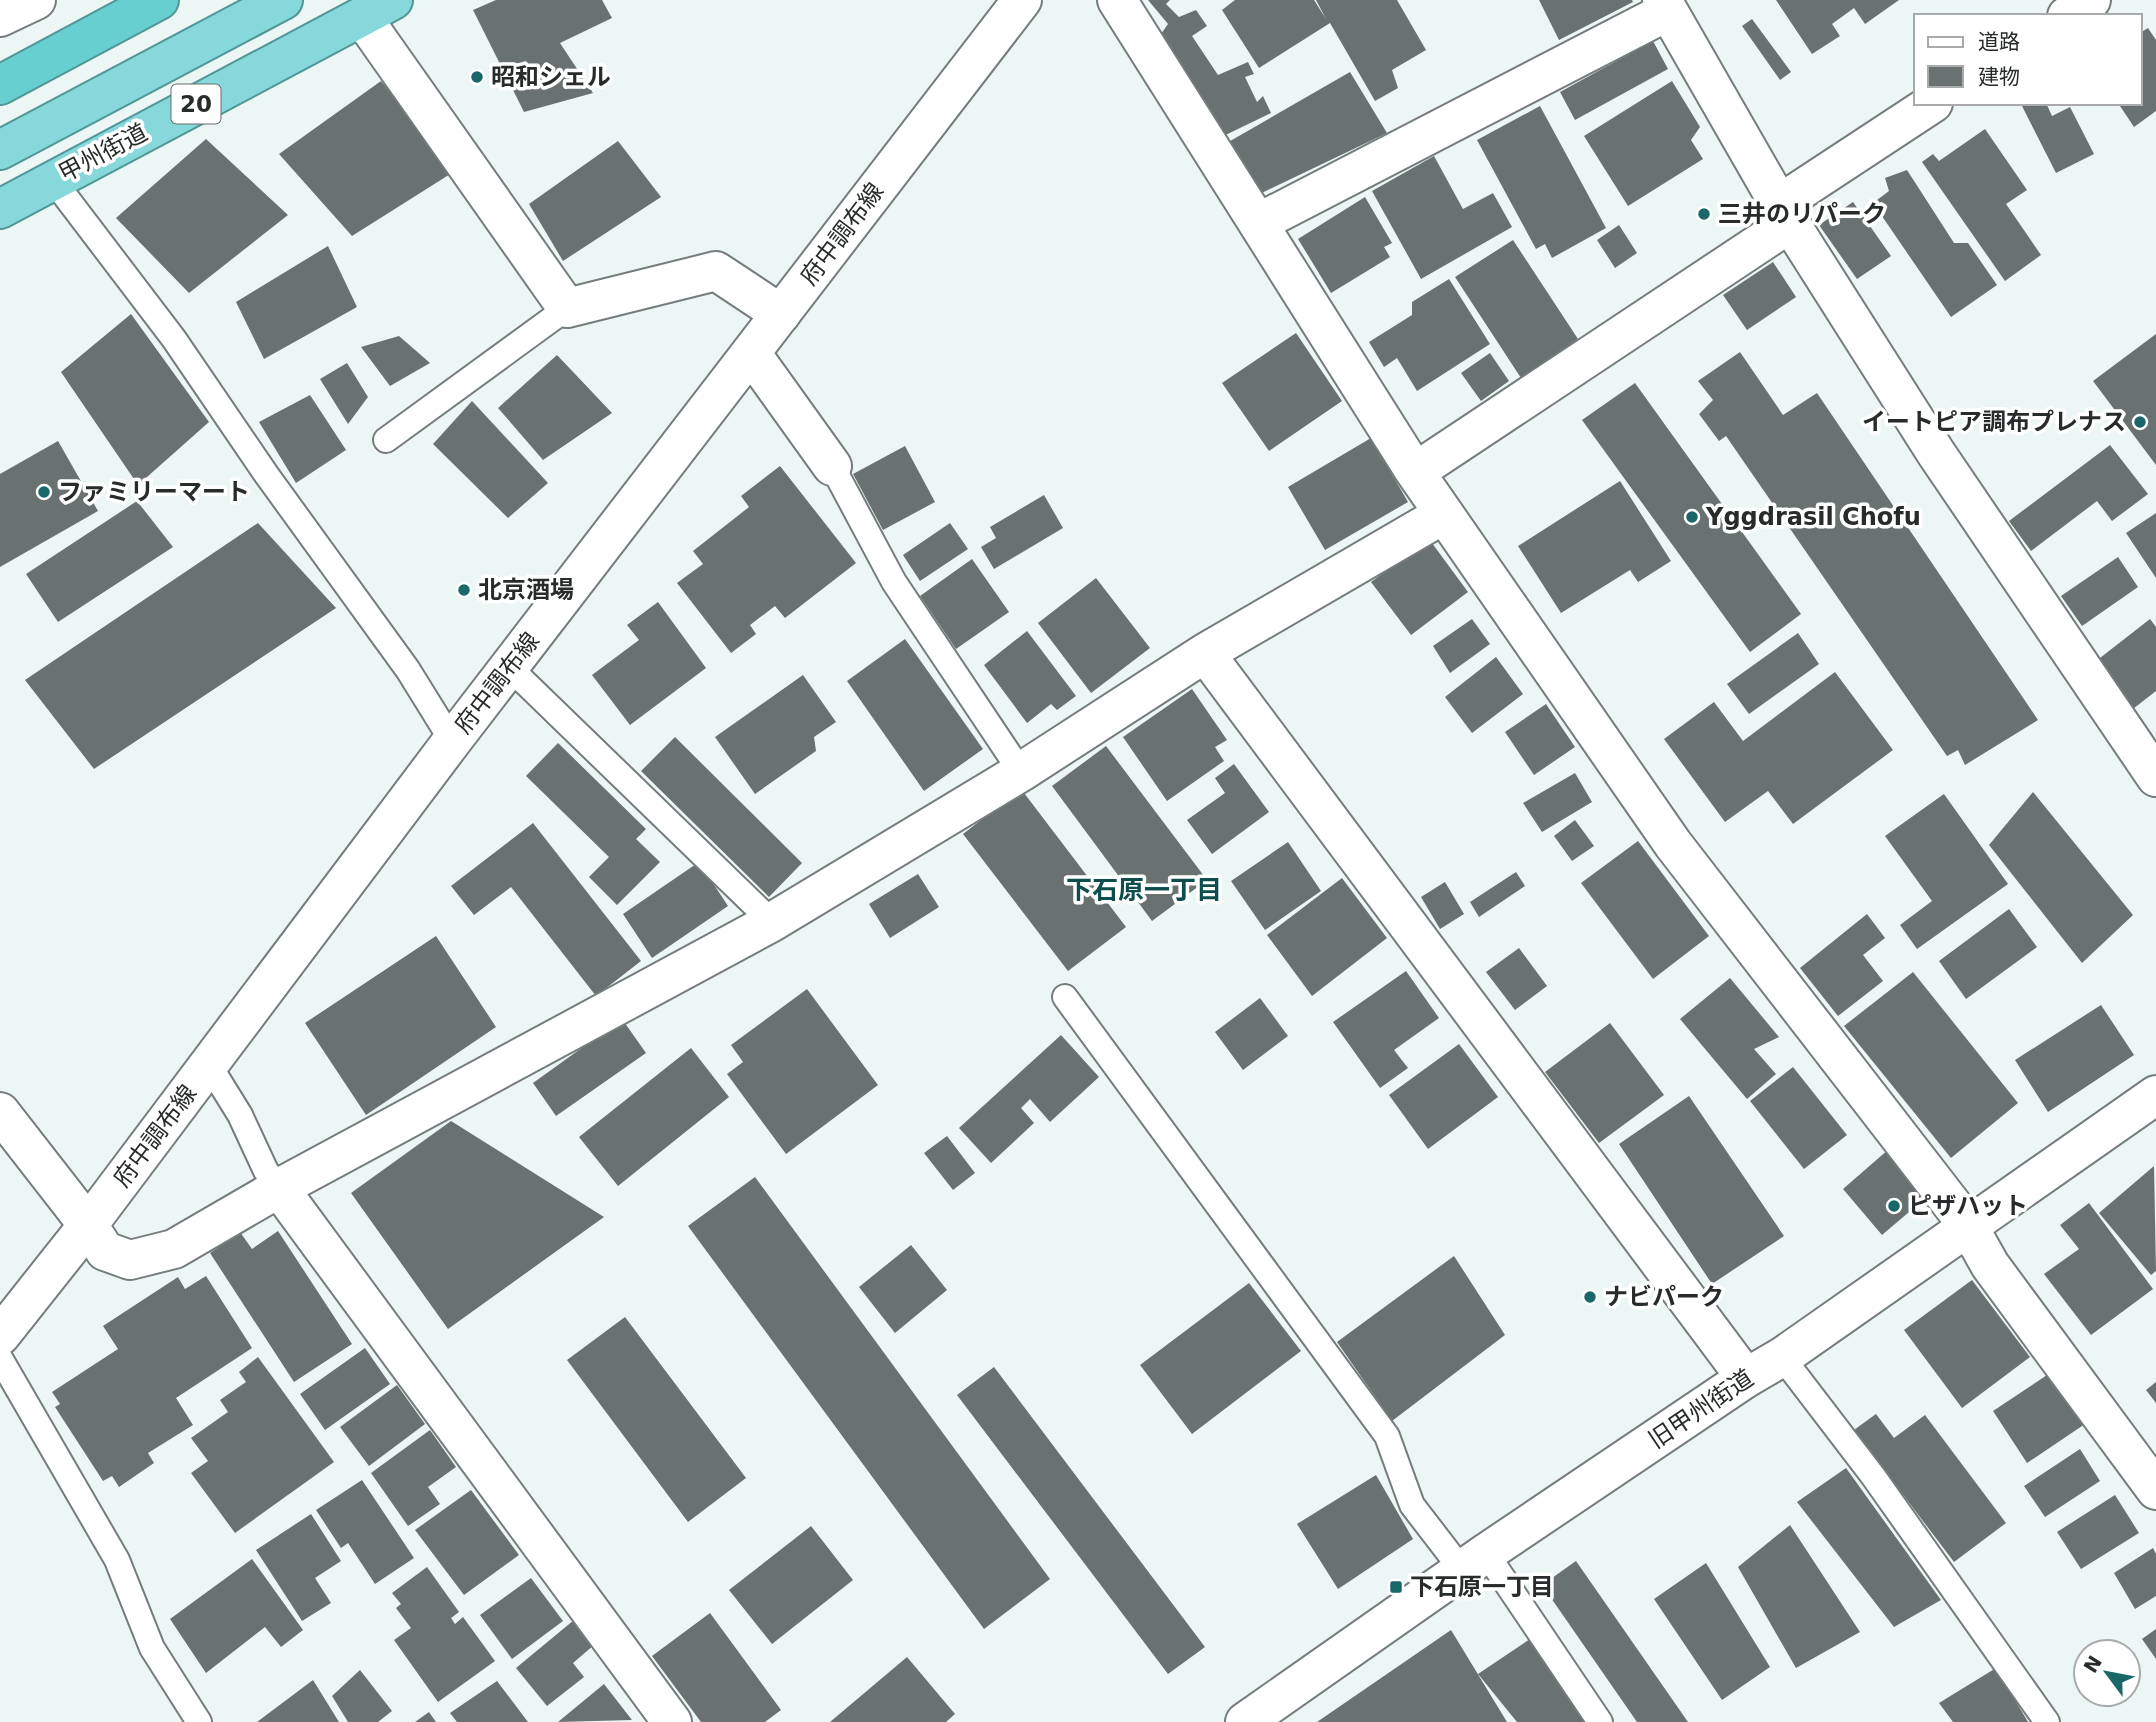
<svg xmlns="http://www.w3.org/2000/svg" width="2156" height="1722" viewBox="0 0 2156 1722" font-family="'DejaVu Sans','Noto Sans JP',sans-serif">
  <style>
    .building { fill: #697171 }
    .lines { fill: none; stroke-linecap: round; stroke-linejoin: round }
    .service-casing { stroke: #747c7c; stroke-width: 28 }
    .minor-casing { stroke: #747c7c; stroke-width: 42 }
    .tertiary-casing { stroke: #747c7c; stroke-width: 42 }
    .secondary-casing { stroke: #747c7c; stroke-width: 42 }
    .trunk-casing { stroke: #519696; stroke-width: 42 }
    .motorway-casing { stroke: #519696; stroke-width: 42 }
    .service { stroke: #fff; stroke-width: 24 }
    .minor { stroke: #fff; stroke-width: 38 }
    .tertiary { stroke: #fff; stroke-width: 38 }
    .secondary { stroke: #fff; stroke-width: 38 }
    .trunk { stroke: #86d8da; stroke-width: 38 }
    .motorway { stroke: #67cfd0; stroke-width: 38 }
    .poi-dot { fill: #196768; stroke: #fff; stroke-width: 2.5 }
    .labels { text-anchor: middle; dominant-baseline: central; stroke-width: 7; stroke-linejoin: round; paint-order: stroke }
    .shield { fill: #fff; stroke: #686b6b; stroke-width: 2 }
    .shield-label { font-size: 23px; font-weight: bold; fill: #272b2b }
    .poi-label { font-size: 24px; font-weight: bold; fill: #272b2b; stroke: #fff; text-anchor: start }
    .street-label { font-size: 24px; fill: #272b2b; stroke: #fff }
    .neighbourhood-label { font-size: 26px; font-weight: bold; fill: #0d4d4e; stroke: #fff }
  </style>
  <rect width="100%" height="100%" fill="#ecf6f5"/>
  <path class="building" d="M496,0h106l10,18 -52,25 33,50 -69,19 -51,-102z
    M1148,0h22l-4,4 13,13 17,-7 11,16 -15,10 26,39 30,-13 6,12 -9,3 12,25 6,-6 8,17 -60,29 -35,-71 -15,-37 7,-10z
    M1235,0h79l12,19 -10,-19h81l29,50 -34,20 6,18 -23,13 -45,-78 -71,45 -37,-58z
    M1539,0h93l1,2 -74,38z
    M1776,0h123l-34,24 -11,-16 -22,16 8,12 -28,18z
    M1752,19l39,53 -11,8 -38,-54z
    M2148,28l8,12v71l-22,16 -16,-24h22v-70z
    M1653,41l15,28 -93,51 -15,-28z
    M1350,72l37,61 -136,65 -26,-54z
    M381,81l74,90 -103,65 -73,-82z
    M1672,81l28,46 -9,13 12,19 -75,47 -44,-70z
    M2026,103h20l6,13 18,-9 24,47 -38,19 -34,-67z
    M1540,106l66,122 -54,30 -7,-14 -9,5 -59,-109z
    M1985,129l42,61 -21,14 35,51 -36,26 -83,-119 11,-8 6,7z
    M206,139l82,76 -99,78 -73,-75z
    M618,141l43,56 -98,64 -34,-57z
    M1434,156l29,53 30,-16 19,34 -91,52 -49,-88z
    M1907,170l47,73h14l29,42 -46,32 -78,-114 16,-12 -4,-13z
    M1365,197l27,46 -8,4 6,10 -59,36 -33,-54z
    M1853,202l38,54 -34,23 -38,-54z
    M1619,225l18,28 -22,15 -18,-28z
    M1513,240l65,99 -57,39 -66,-101z
    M328,246l29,61 -93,52 -28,-57z
    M1773,262l23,35 -49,33 -24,-35z
    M1449,279l41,65 -73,47 -20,-33 -13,9 -15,-25 43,-27v-13z
    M131,314l78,108 -71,63 -77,-113z
    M1296,333l46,68 -73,50 -47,-68z
    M2156,334v131l-63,-84z
    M399,336l31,27 -40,23 -29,-39z
    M1740,352l43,63 34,-22 221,327 -73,45 -7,-15 -11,6 -221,-320 -7,5 -20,-27 14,-14 -15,-19z
    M1490,353l19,28 -28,20 -20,-28z
    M557,355l55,58 -69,47 -45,-52z
    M347,363l21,34 -20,27 -28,-45z
    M1635,383l166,231 -51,38 -168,-232z
    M310,395l36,55 -50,33 -37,-61z
    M472,401l76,82 -40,35 -75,-74z
    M1371,438l37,64 -83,48 -37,-63z
    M58,441l40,70 -98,56v-93z
    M2110,445l38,49 -36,27 -15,-20 -66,50 -22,-30z
    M905,446l30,56 -52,28 -30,-56z
    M780,466l76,97 -71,55 -10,-12 -25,19 6,9 -25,19 -54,-70 26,-19 -10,-13 56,-44 -8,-11z
    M1620,481l51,80 -33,21 -8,-12 -69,43 -43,-67z
    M1044,495l19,33 -69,41 -13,-22 15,-9 -6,-11z
    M137,501l36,46 -115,75 -32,-48z
    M2156,513v65l-30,-45z
    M258,523l78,85 -242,161 -69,-89z
    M950,523l18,26 -48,32 -17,-26z
    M1429,539l39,53 -57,43 -40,-53z
    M2118,557l20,30 -56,39 -21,-30z
    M972,559l37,53 -53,37 -36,-53z
    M1096,578l54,70 -59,45 -53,-70z
    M658,602l48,66 -76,57 -38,-50 47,-35 -12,-15z
    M1472,619l18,25 -40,29 -17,-27z
    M2150,619l6,8v64l-27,21 -38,-47z
    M1027,631l49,65 -19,14 -6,-6 -24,19 -43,-58z
    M1798,633l21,31 -70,50 -22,-30z
    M905,639l78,110 -59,42 -77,-110z
    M1496,657l27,37 -51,39 -27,-36z
    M1835,672l58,78 -100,74 -25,-33 -43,31 -61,-83 50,-37 29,39z
    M803,675l33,47 -22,15 2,14 -61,43 -40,-57z
    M1192,689l35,51 -12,7 9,14 -57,40 -44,-64z
    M1546,704l29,43 -41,28 -29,-43z
    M675,737l127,126 -33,34 -128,-126z
    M558,743l88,86 -10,10 24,23 -43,43 -28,-28 20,-20 -83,-81z
    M1106,746l101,134 -55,41 -100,-135z
    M1234,764l35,48 -57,42 -25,-34 38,-27 -10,-15z
    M1575,773l17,29 -50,30 -19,-29z
    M1021,789l105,138 -58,44 -105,-137z
    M2033,792l100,123 -51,48 -93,-118z
    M1944,794l64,90 -91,65 -17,-24 32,-24 -47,-65z
    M1575,820l19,26 -22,15 -18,-25z
    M533,823l108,138 -45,35 -85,-109 -37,28 -23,-29z
    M1638,841l71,95 -56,43 -72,-96z
    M1288,842l33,49 -56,39 -34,-49z
    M699,862l29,44 -76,52 -29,-44z
    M1516,872l9,14 -46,31 -9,-15z
    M918,874l21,33 -49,31 -21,-34z
    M1342,878l45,60 -75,58 -45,-61z
    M1445,882l19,32 -24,15 -19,-32z
    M2009,909l28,38 -71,52 -27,-38z
    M1867,914l18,24 -22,17 20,26 -45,35 -38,-48z
    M436,936l60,91 -130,88 -61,-92z
    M1519,948l28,38 -32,24 -29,-38z
    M1406,971l33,47 -45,32 14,18 -28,20 -47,-66z
    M1913,972l105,131 -67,55 -107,-132z
    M1730,978l49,59 -25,12 22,25 -29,25 -67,-80z
    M807,989l71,96 -92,69 -59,-80 16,-12 -12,-17z
    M1260,998l28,38 -45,34 -28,-38z
    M2101,1005l33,50 -86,57 -33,-52z
    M622,1019l24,34 -90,63 -23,-33z
    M1610,1023l54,72 -65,48 -54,-71z
    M1061,1035l38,42 -49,45 -20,-23 -9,9 13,15 -43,40 -32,-35z
    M1459,1044l39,53 -70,52 -39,-54z
    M691,1048l38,49 -111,89 -39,-49z
    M1793,1067l54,68 -43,34 -54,-68z
    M1689,1096l95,140 -72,48 -93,-140z
    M451,1121l153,96 -156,112 -97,-136z
    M947,1136l28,37 -22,17 -29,-37z
    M1889,1149l40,46 -47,40 -39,-46z
    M2154,1166l2,105 -5,4 -52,-62z
    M755,1177l295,402 -66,50 -296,-403z
    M2089,1203l64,86 -62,46 -47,-61 35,-25 -19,-24z
    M278,1231l74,113 -58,38 -84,-129 30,-21 12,17z
    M911,1245l36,45 -52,43 -36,-46z
    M1454,1256l51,79 -113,86 -55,-79z
    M206,1276l46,72 -76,50 17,27 -45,28 6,10 -35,24 -7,-11 -9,5 -48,-74 5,-3 -8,-12 66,-43 -15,-23 75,-49 7,12z
    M1972,1280l58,77 -68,51 -58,-78z
    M1249,1283l52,68 -109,83 -52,-69z
    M625,1317l121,161 -58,44 -121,-162z
    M365,1348l25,36 -65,46 -25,-36z
    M258,1357l76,105 -99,71 -44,-60 17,-12 -17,-23 37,-26 -8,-12 26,-18 -7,-10z
    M994,1367l211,280 -37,27 -211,-279z
    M2050,1373l35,51 -58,39 -34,-52z
    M2156,1382v21l-10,-13z
    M397,1385l28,39 -56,42 -29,-39z
    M1876,1414l18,24 31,-23 81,108 -52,39 -100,-132z
    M430,1430l26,37 -28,20 12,17 -32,22 -37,-53z
    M2080,1449l20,32 -55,36 -21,-31z
    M1846,1468l95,132 -47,27 -97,-125z
    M1376,1475l37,64 -75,50 -41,-65z
    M362,1480l52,78 -39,26 -27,-41 -7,5 -25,-38z
    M471,1490l48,65 -55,40 -49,-65z
    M2115,1495l24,38 -58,36 -24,-37z
    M311,1514l30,47 -26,17 16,25 -29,18 -46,-71z
    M1790,1525l70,107 -64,36 -58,-101z
    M811,1526l42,54 -81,64 -43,-54z
    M2153,1548l3,6v42l-21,13 -21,-36z
    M252,1559l51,71 -22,17 -16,-20 -59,46 -36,-54z
    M1576,1561l112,161h-51l-95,-137z
    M1706,1563l64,104 -48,33 -68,-101z
    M427,1567l32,45 -8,6 4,6 8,-7 32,44 -57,41 -44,-62 17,-12 -15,-20 5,-4 -9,-11z
    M531,1578l32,43 -51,38 -32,-44z
    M710,1613l71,97 -16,12h-64l-49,-66z
    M574,1620l20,25 -21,18 11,14 -37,29 -31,-38z
    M2156,1629v30l-14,-20z
    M1451,1630l56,92h-190z
    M1530,1639l63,83h-76l-39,-48z
    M907,1657l48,57 -9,8h-116z
    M1996,1668l32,54h-75l-14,-19z
    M360,1670l32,41 -14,11h-30l-16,-26z
    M313,1680l26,42h-82z
    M497,1681l31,41h-71l-7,-9z
    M604,1684l28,36 -74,2z
    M429,1712l7,10h-21z"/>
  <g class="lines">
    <g class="service-casing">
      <path id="service" d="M53,180l121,159 92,135 142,196 44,71
        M386,440l181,-132
        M832,466l62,116 127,190
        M509,667l263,255
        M1065,997l322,439 25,69 50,65
        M209,1065l31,50 26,56 13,17
        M1782,1357l91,119 174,246
        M0,1358l117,202 35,88 47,74
        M1486,1553l114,169"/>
    </g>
    <g class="minor-casing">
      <path id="minor" d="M1117,0l298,472 258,372 294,380 23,41 166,225
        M1662,0l128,223 146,230 220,324
        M2067,16l24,-16
        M0,17l36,-17
        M362,17l205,291 149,-37 65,43
        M1778,205l155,-102
        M1258,223l410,-212
        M751,353l81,113
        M1415,472l375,-249
        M1205,653l541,725
        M279,1188l393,534
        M88,1225l17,26 25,9 44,-11 105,-61 493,-266 249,-150 184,-119 239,-139"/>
    </g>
    <g class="tertiary-casing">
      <path id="tertiary" d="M0,1112l88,113"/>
    </g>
    <g class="secondary-casing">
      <path id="secondary" d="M0,1336l88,-111 364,-484 570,-741
        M1245,1722l241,-169 260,-175 36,-21 374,-262"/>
    </g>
    <g class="trunk-casing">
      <path id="trunk" d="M0,150l283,-150
        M0,209l393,-209"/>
    </g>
    <g class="motorway-casing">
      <path id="motorway" d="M0,85l159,-85"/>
    </g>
    <use href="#service" class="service"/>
    <use href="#minor" class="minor"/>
    <use href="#tertiary" class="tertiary"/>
    <use href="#secondary" class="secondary"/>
    <use href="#trunk" class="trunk"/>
    <use href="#motorway" class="motorway"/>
  </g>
  <g class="poi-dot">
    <circle cx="477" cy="77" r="7"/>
    <circle cx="1704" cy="214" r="7"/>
    <circle cx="2140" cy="422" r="7"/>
    <circle cx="44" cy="492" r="7"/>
    <circle cx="1692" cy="517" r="7"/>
    <circle cx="464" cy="590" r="7"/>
    <circle cx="1894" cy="1206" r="7"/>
    <circle cx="1590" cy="1297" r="7"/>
    <rect x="1389" y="1580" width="14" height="14" rx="3.5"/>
  </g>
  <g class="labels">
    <rect class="shield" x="171.5" y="84.5" width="49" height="39" rx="5"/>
    <g class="shield-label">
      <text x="196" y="104">20</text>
    </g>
    <g class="poi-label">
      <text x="491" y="77">昭和シェル</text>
      <text x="1718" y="214">三井のリパーク</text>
      <text x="2126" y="422" text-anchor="end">イートピア調布プレナス</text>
      <text x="58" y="492">ファミリーマート</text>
      <text x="1706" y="517">Yggdrasil Chofu</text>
      <text x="478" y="590">北京酒場</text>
      <text x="1908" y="1206">ピザハット</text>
      <text x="1604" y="1297">ナビパーク</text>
      <text x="1410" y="1587">下石原一丁目</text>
    </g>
    <g class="street-label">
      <text transform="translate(103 153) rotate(-28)">甲州街道</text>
      <text transform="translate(842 234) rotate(-53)">府中調布線</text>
      <text transform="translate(497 683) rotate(-52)">府中調布線</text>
      <text transform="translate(155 1136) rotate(-53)">府中調布線</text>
      <text transform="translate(1701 1409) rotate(-34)">旧甲州街道</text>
    </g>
    <g class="neighbourhood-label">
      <text x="1144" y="890">下石原一丁目</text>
    </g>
  </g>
  <rect x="1914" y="14" width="228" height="91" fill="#ffffff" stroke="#a9aaaa" stroke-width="2"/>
  <rect x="1928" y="37" width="35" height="10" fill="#ffffff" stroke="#a9aaaa" stroke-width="2"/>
  <text x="1978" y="49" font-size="21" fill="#272b2b">道路</text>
  <rect x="1928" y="66" width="35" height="21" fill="#697171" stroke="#a9aaaa" stroke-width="2"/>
  <text x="1978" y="84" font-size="21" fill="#272b2b">建物</text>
  <g transform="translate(2107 1673) rotate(302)"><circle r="33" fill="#ffffff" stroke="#a9aaaa" stroke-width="2"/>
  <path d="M0-5L12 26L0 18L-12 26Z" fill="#196768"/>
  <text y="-10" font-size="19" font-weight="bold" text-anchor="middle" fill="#272b2b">N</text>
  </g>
</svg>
